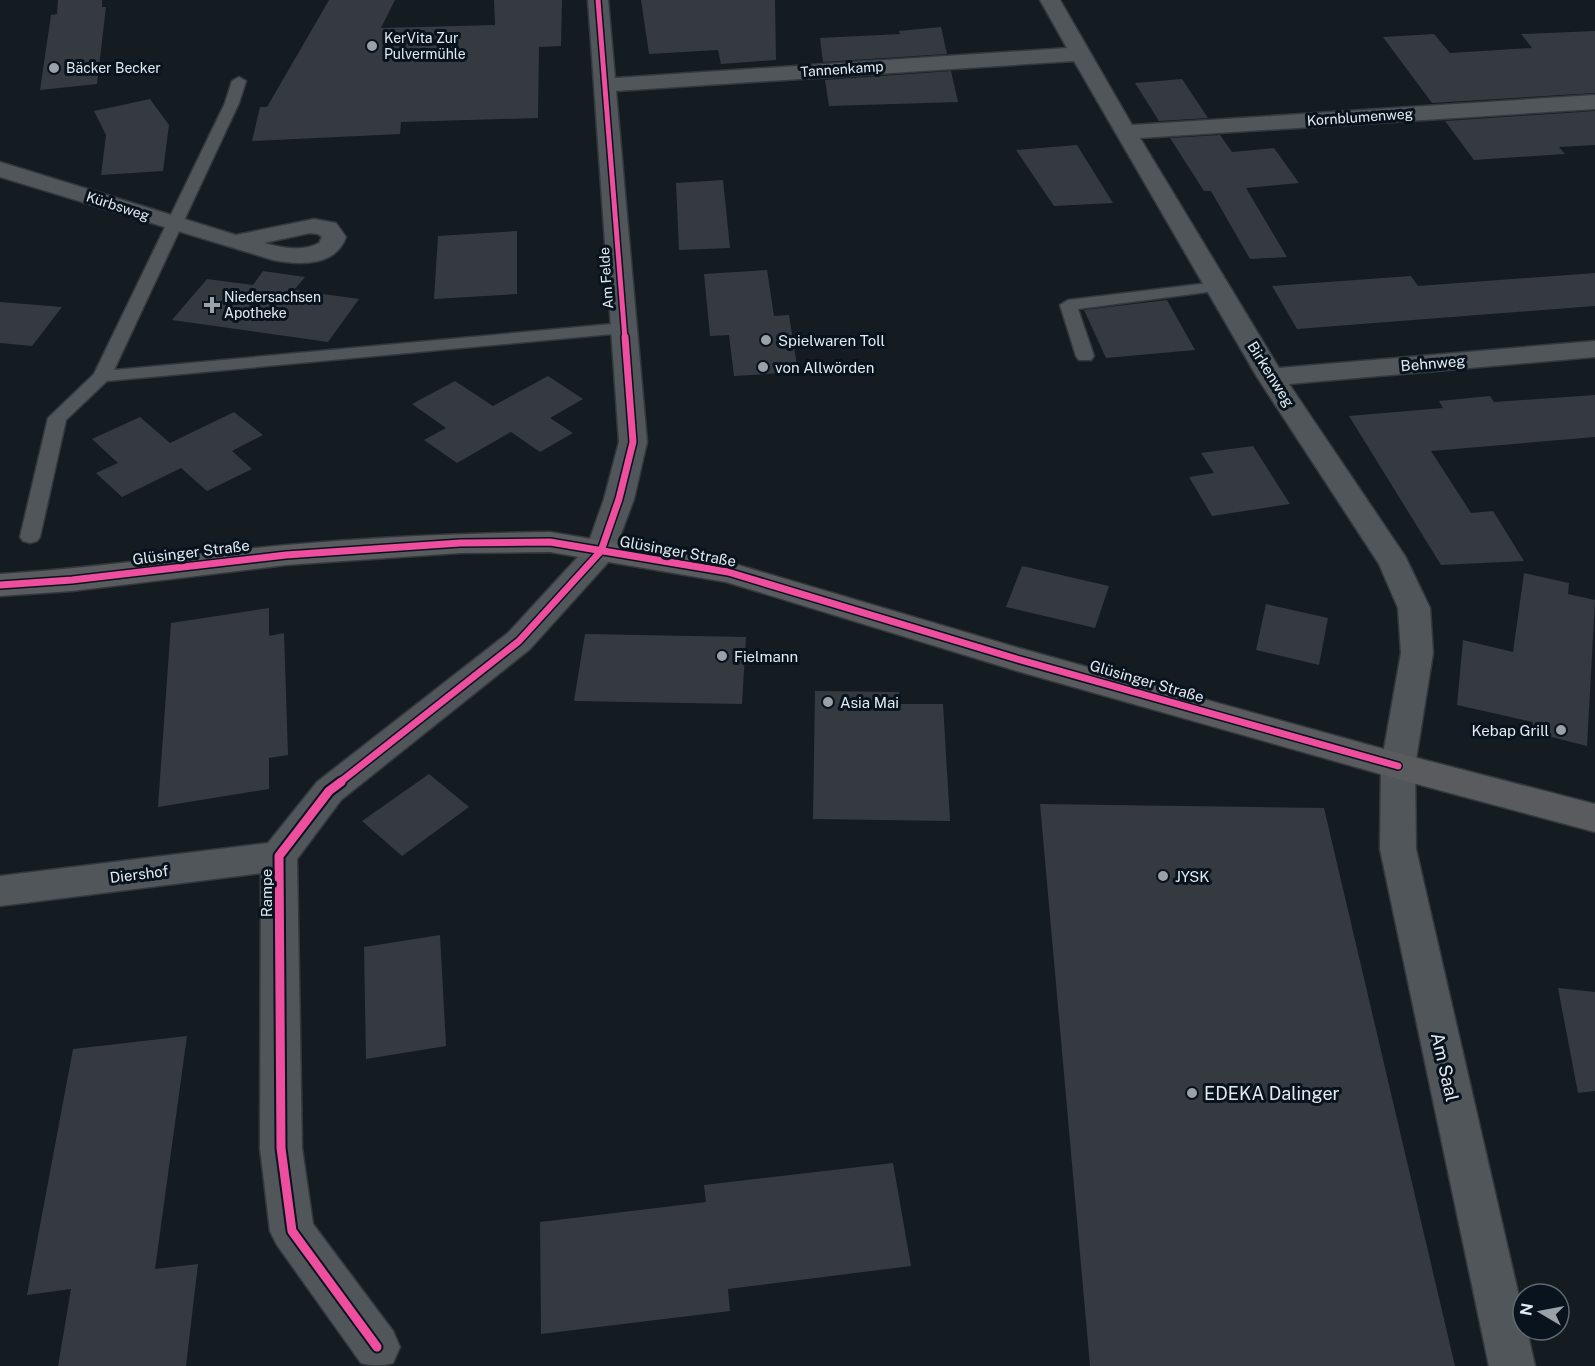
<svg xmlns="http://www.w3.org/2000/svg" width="1595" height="1366" viewBox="0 0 1595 1366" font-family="'Public Sans',sans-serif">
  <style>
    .building { fill: #343a3f }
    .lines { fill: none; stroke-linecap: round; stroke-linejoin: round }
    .lane-casing { stroke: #33383c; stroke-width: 3 }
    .street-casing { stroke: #33383c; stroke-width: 3 }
    .secondary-casing { stroke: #33383c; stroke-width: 3 }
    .lane { fill: #50565a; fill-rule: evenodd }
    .street { fill: #50565a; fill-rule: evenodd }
    .secondary { fill: #595b5e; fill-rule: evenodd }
    .cycleway-far2-casing { stroke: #08131d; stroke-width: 8 }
    .cycleway-far1-casing { stroke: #08131d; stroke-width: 10 }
    .cycleway-casing { stroke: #08131d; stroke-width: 13 }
    .cycleway-far2 { stroke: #ef4d9e; stroke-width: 5 }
    .cycleway-far1 { stroke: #ef4d9e; stroke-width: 7 }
    .cycleway { stroke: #ef4d9e; stroke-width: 9 }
    .poi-dot { fill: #9aa2a8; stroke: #08131d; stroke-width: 2 }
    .labels { text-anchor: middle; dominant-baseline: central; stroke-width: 6; stroke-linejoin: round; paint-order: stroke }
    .far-poi-label { font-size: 14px; fill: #e2eaf1; stroke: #08131d; text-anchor: start }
    .far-street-label { font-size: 14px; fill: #e2eaf1; stroke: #08131d }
    .poi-label { font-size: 15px; fill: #e2eaf1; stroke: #08131d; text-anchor: start }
    .street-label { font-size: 15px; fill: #e2eaf1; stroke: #08131d }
    .near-street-label { font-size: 18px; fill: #e2eaf1; stroke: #08131d }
    .near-poi-label { font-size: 18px; fill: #e2eaf1; stroke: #08131d; text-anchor: start }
  </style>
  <rect width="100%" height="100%" fill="#151c21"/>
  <path class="building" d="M58,0h44v7h4l-9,77 -57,6 11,-75 6,-1z
    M329,0h66l-14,28 114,-3 -1,-25h68l-1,46 -22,1 -1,71 -137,4 -1,12 -148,7 8,-34h7z
    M641,0h134l1,60 -55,4 -3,-14 -69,4z
    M941,27l6,27 -124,8 -3,-24 80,-4 -1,-3z
    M1595,31v62l-163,10 -49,-66 51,-3 16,19 82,-5 -11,-14z
    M951,71l7,31 -129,4 -4,-26z
    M1182,79l26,39 -49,3 -24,-38z
    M150,99l19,26 -6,46 -62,4 5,-40 -12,-24z
    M1595,111v34l-36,2 6,7 -91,6 -29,-39z
    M1220,135l12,17 42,-4 25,35 -53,5 41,69 -37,2 -39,-68h-7l-34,-53z
    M1077,145l36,58 -59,3 -38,-56z
    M723,180l7,68 -51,2 -3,-67z
    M517,231v63l-83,5 4,-63z
    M767,270l7,46 15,-1 9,57 -64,4 -5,-41 -19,1 -6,-62z
    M263,271l42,6 -11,13 65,9 -31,43 -156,-22 35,-41 46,6z
    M1595,273v33l-298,23 -25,-43 139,-10 7,10z
    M1167,300l28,50 -89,8 -22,-48z
    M0,302l62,5 -30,39 -32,-3z
    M548,376l35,23 -33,19 23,15 -33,19 -29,-20 -54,31 -33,-23 22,-12 -34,-24 43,-23 38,25z
    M1595,395v42l-164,14 40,62 22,-2 31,50 -83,4 -92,-149 94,-8 -4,-7 51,-5 4,6z
    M234,412l29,23 -31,16 20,18 -45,22 -26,-23 -59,29 -26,-24 22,-10 -26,-24 48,-22 30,26z
    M1253,446l37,58 -78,12 -23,-39 25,-4 -13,-20z
    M1022,566l87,20 -14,42 -89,-21z
    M1524,573l45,10 -1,11 27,6 -8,146 -55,-14 1,-10 -76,-17 6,-65 50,12z
    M1266,604l62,14 -9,47 -63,-15z
    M269,608v28l15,-3 4,122 -19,3v31l-111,18 13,-184z
    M585,634l161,3 -4,67 -168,-3z
    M815,691l84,1v12h44l7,117 -137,-2z
    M429,774l40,33 -67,49 -40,-35z
    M1040,804l284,4 131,558h-365z
    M440,935l6,111 -80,13 -2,-112z
    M1558,988l37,4v99l-17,2z
    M187,1036l-32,233 43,-5 -12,102h-128l13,-77 -44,6 46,-246z
    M893,1163l18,103 -183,23 2,22 -189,23 -1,-112 166,-20 -2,-17z"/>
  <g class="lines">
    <g class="lane-casing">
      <path id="lane" d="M239,77l7,4 -7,22 -125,267 509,-47 8,5 -8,5 -516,48 -41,39 -26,117 -3,4 -7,2 -7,-2 -3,-4 28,-119 46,-44 131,-271 7,-22z
        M1217,282l8,5 -2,3 -145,19 16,47 -3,4h-12l-3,-4 -16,-51 8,-5z"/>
    </g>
    <g class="street-casing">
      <path id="street" d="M588,0h20l7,78 452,-30 -27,-48h20l72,125 463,-30v14l-455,29 139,230 316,-27v16l-306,27 116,172 25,52 3,45 -18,113 1,83 107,465v16h4l8,36h-46l-109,-517 1,-83 20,-113 -3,-45 -19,-44 -122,-187 -183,-316 -458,30 31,351 -13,57 -22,59 -82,91 -189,151 -44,59 5,289 11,76 80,107 7,16 -7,16c-11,3 -21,3 -32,0l-84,-118 -7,-14 -10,-83 1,-275 -261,33v-30l268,-33 49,-61 191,-149 79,-86 17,-48 15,-57z
        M0,162l236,73 78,-16 22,4 10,14c-11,30 -46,28 -73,23l-273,-83zM310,233l8,1 4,3 -3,6c-17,9 -36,5 -55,0z"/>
    </g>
    <g class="secondary-casing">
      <path id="secondary" d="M550,532l178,30 291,86 379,105 197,51v28l-197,-53 -381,-108 -291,-89 -176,-30 -90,1 -174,12 -214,26 -72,5v-22c96,-6 190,-20 286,-29 88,-8 176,-12 264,-13z"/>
    </g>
    <use href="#lane" class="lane"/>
    <use href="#street" class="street"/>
    <use href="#secondary" class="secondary"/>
    <g class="cycleway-far2-casing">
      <path id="cycleway-far2" d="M598,0l27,339"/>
    </g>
    <g class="cycleway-far1-casing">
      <path id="cycleway-far1" d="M0,585l72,-5 214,-25 174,-12 90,-1 178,30 289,87 381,107
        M339,783l180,-142 82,-90 18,-52 14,-57 -8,-105"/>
    </g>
    <g class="cycleway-casing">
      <path id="cycleway" d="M341,782l-12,9 -50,65 2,292 11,83 85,116"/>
    </g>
    <use href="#cycleway-far2" class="cycleway-far2"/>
    <use href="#cycleway-far1" class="cycleway-far1"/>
    <use href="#cycleway" class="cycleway"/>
  </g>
  <g class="poi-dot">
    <circle cx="372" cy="46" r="6"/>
    <circle cx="54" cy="68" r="6"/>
    <path d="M209 296h6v6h6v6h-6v6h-6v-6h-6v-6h6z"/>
    <circle cx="766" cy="340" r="6"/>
    <circle cx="763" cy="367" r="6"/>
    <circle cx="722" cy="656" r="6"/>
    <circle cx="828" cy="702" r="6"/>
    <circle cx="1561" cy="730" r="6"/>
    <circle cx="1163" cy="876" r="6"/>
    <circle cx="1192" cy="1093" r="6"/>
  </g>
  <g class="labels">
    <g class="far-poi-label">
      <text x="384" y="38">KerVita Zur<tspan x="384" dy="16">Pulvermühle</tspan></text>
      <text x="66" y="68">Bäcker Becker</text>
      <text x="224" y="297">Niedersachsen<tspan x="224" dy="16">Apotheke</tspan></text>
    </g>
    <g class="far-street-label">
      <text transform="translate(842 69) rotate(-4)">Tannenkamp</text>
      <text transform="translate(1360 117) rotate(-4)">Kornblumenweg</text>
      <text transform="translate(118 206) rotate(18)">Kürbsweg</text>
      <text transform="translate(606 278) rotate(-94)">Am Felde</text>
    </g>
    <g class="poi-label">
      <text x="778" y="340">Spielwaren Toll</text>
      <text x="775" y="367">von Allwörden</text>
      <text x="734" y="656">Fielmann</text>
      <text x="840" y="702">Asia Mai</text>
      <text x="1549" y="730" text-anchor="end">Kebap Grill</text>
      <text x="1175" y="876">JYSK</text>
    </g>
    <g class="street-label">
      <text transform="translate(1433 363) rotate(-5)">Behnweg</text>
      <text transform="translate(1271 374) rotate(58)">Birkenweg</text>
      <text transform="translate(678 551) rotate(10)">Glüsinger Straße</text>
      <text transform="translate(191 552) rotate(-7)">Glüsinger Straße</text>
      <text transform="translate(1147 681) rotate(16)">Glüsinger Straße</text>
      <text transform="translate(139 874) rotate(-7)">Diershof</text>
      <text transform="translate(266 893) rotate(-90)">Rampe</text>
    </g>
    <g class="near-street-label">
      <text transform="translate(1445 1067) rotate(77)">Am Saal</text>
    </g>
    <g class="near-poi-label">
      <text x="1204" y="1093">EDEKA Dalinger</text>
    </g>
  </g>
  <g transform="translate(1541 1312) rotate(280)"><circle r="28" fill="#08131d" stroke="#5f6972" stroke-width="1.5"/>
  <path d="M0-4.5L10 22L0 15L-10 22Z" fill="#9aa2a8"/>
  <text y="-9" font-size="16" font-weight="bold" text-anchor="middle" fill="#e2eaf1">N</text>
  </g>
</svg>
